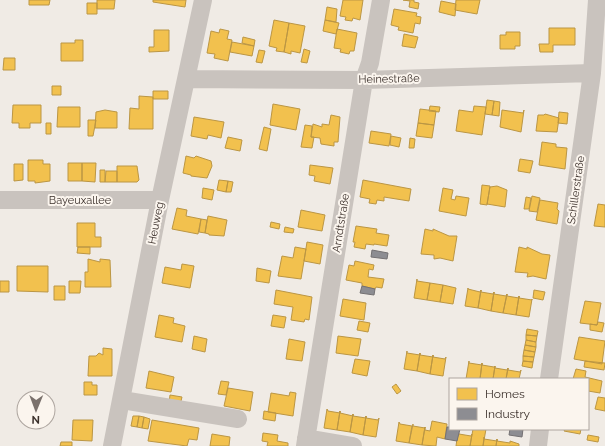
<svg xmlns="http://www.w3.org/2000/svg" width="605" height="446" viewBox="0 0 605 446" font-family="Raleway,sans-serif">
  <style>
    .homes { fill: #f2c14e; stroke: #bb9644 }
    .industry { fill: #8d8d92; stroke: #747173 }
    .lines { fill: none; stroke-linecap: round; stroke-linejoin: round }
    .minor { stroke: #c9c3be; stroke-width: 18 }
    .labels { text-anchor: middle; dominant-baseline: central; stroke-width: 4; stroke-linejoin: round; paint-order: stroke }
    .street-label { font-size: 11px; fill: #3b302b; stroke: #fbf5ee }
  </style>
  <rect width="100%" height="100%" fill="#f0ebe5"/>
  <path class="homes" d="M29,0h21l-1,5h-20z
    M97,0h18l-1,9h-17z
    M153,0h33l-1,7 -32,-5z
    M343,0h20l-3,20 -7,-2 -1,3 -7,-1 1,-3 -6,-1z
    M403,0h11v2l5,1 -1,6 -9,-2 1,-6z
    M456,0h24l-3,14 -22,-4z
    M441,1l15,3 -1,12 -16,-4z
    M87,3h10v11h-10z
    M327,7l10,2 -1,13 -11,-2z
    M394,9l23,4 -1,3 5,1 -1,7 -5,-1 -2,10 -15,-3 1,-3 -8,-2z
    M274,20l15,3 -5,29 -8,-1 1,-3 -8,-2z
    M325,20l14,3 -3,11 -13,-3z
    M289,23l16,3 -5,27 -9,-2v3l-7,-2z
    M549,28h26v17h-22v7h-13l-1,-8h10z
    M220,29l9,2 -2,8 5,1 -4,21 -14,-3 1,-4 -8,-1 4,-22 8,2z
    M337,29l20,4 -3,18h-4l-1,3 -9,-2 1,-3 -7,-1z
    M154,30h15v21l-20,1v-5h5z
    M506,32h14v14h-5v3h-15v-14h6z
    M404,34l14,3 -3,11 -13,-2z
    M243,37l12,3 -1,6 -12,-3z
    M75,40h8v21h-22v-18h14z
    M232,42l22,4 -2,10 -22,-4z
    M304,49l6,2 -3,12 -6,-1z
    M259,50l6,1 -3,12 -6,-1z
    M4,58h11v12h-12z
    M52,86h9v9h-9z
    M153,91h15v8h-15z
    M139,96l14,1v32h-24l1,-21 9,1z
    M487,100l7,1 -2,14 -7,-1z
    M494,101l6,1 -1,14 -7,-1z
    M273,104l27,5 -4,21 -26,-5z
    M13,105h28v18h-11v5h-11v-5h-7z
    M430,106l10,1 -1,5 -10,-1z
    M474,106l12,1 -4,28 -26,-4 3,-21 14,2z
    M58,107h22v20h-23z
    M420,109l16,2 -2,14 -16,-2z
    M105,110l12,2v16h-22l1,-16z
    M502,110l21,3 1,-3 -3,22 -21,-5z
    M559,112l9,1 -1,11 -9,-1z
    M545,114l14,4 -2,14 -21,-1 2,-16h6z
    M331,115l9,2 -2,25h-4v4l-13,-2 -1,-6 -9,-1 2,-13 9,3v-3l7,1z
    M194,117l30,5 -3,16 -13,-3 -1,4 -16,-3z
    M88,120h8l-3,16h-5z
    M46,123h5v11h-5z
    M418,123l16,2 -2,13 -16,-2z
    M305,125l7,1 -1,11h3l-2,11 -11,-1z
    M264,127l7,2 -4,22 -8,-2z
    M371,131l20,3 -2,12 -20,-3z
    M391,136l10,2 -2,9 -9,-2z
    M228,137l14,3 -2,11 -15,-3z
    M410,138l5,1 -1,9h-5z
    M542,142l14,2v3l11,1 -2,21 -26,-4z
    M186,156l8,2 2,-2 15,5 1,5 -5,12 -16,-2v-1l-8,-2z
    M520,159l13,2 -3,12 -12,-2z
    M28,160h15v4h7v17l-15,2v-2h-7z
    M68,163h14v18h-14z
    M82,163h14l-1,19 -13,-1z
    M14,164h9v16l-9,1z
    M310,165l23,3 -3,16 -16,-3 1,-5 -6,-1z
    M117,166h20l2,14 -2,2h-20z
    M100,170h5v12h-5z
    M106,171h11v11h-12z
    M219,180l9,1 -2,11 -9,-2z
    M363,180l48,9 -2,12 -25,-4v4l-7,-1 -1,4 -7,-1 1,-4 -10,-2z
    M228,181l5,1 -2,10h-5z
    M482,185l8,1 -3,19 -7,-1z
    M497,186l10,4 -2,17 -18,-3 3,-17z
    M203,188l11,2 -2,10 -10,-2z
    M443,188l10,2 -2,9 4,1 1,-4 13,2 -3,18 -27,-5z
    M532,196l8,2 -3,14 -8,-1z
    M526,197l5,1 -2,11h-5z
    M540,200l18,3 -1,6 2,2 -2,13 -21,-4z
    M598,204l7,1v22l-11,-1z
    M177,208l10,2 -1,6 15,3 -3,15 -26,-5z
    M301,210l24,5 -3,16 -24,-4z
    M208,216l19,4 -3,16 -15,-1v-1l-4,-1z
    M201,219l6,1 -2,13 -6,-1z
    M271,222l9,2 -1,5 -9,-2z
    M77,223h18v14h6v10h-24z
    M356,226l21,3 -1,4 13,2 -2,11 -13,-2v1l-8,-1 -1,5 -11,-2 1,-5h-2z
    M285,227l9,2 -1,4 -9,-1z
    M425,229l8,2v-2l16,7h8l-4,25 -13,-3 -6,1v-4l-13,-1z
    M307,242l16,3 -3,19 -16,-3z
    M78,247h12v7l-13,-1z
    M295,247l11,2 -5,30 -23,-3 4,-20 11,2z
    M519,247l8,2v-2l15,7 8,1 -4,24 -13,-3 -6,1 1,-4 -13,-1z
    M88,259l12,3v-3l10,1 1,27h-26v-15h3z
    M355,261l19,4 -1,5 -4,-1 -1,8 16,2 -2,9 -6,-1 -1,2 -13,-3v-3l-16,-3 3,-15 5,1z
    M182,264l12,2 -4,22 -28,-5 3,-16 16,3z
    M17,266h31v26l-31,-1z
    M257,268l14,3 -2,12 -13,-2z
    M417,279v2l13,2 -3,17 -13,-2z
    M0,281h9v11h-9z
    M69,281h12l-1,12h-11z
    M430,283l13,2 -3,17 -13,-2z
    M443,285l13,3 -3,16 -13,-2z
    M54,286h11v14h-11z
    M468,288v1l12,3 1,-2 -3,18 -13,-2z
    M276,290l36,7 -3,23 -4,-1 -1,3 -13,-2 2,-13 -19,-3z
    M481,290v2l12,2 1,-2 -3,19 -13,-3z
    M534,290l11,2 -2,8 -10,-2z
    M494,292v2l12,2 1,-2 -4,19 -12,-2z
    M507,294v2l12,2v-2l-3,19 -13,-2z
    M519,296v2l13,2v-1l-3,18 -13,-2z
    M343,299l23,4 -2,17 -24,-4z
    M585,301l16,2 -4,22 -17,-2z
    M159,315l15,3 -1,5 12,3 -3,16 -27,-5z
    M273,315l13,2 -2,11 -13,-2z
    M359,321l11,2 -2,9 -11,-2z
    M598,322l6,1 -2,9 -12,-2v-6l7,1z
    M527,329l11,2 -1,5 -11,-1z
    M526,335l11,1 -1,6 -10,-2z
    M194,336l13,3 -2,13 -13,-3z
    M338,336l23,3 -3,17 -22,-3z
    M579,337l26,4 -3,23 -28,-5z
    M289,339l16,3 -3,19 -16,-2z
    M526,340l10,2v5l-11,-2z
    M525,345l11,2 -1,5 -11,-2z
    M103,348l9,1v27h-24l1,-20h7l3,-3 4,2z
    M524,350l11,2 -1,5 -11,-1z
    M407,351v2l13,2v-2l-3,18 -13,-2z
    M420,353v2l13,2v-2l-3,19 -13,-3z
    M433,355v2l12,2 1,-2 -3,19 -13,-2z
    M523,356l11,1 -1,5 -10,-1z
    M355,359l15,2 -3,15 -15,-3z
    M469,361v2l13,2v-2l-2,16h-14z
    M523,361l10,1 -1,6 -10,-2z
    M585,361l20,2 -1,7 -20,-3z
    M482,363v2l12,2 1,-1 -2,13h-13z
    M495,366v2l12,2 1,-2 -2,11h-13z
    M508,368v2l12,2 1,-2 -2,9h-13z
    M576,369l10,2 -1,6 17,4 -2,12 -12,-2v-12h-15z
    M149,371l25,6 -3,15 -25,-4z
    M221,381l8,1 -3,13 -8,-1z
    M84,382h8v3h5v10h-13z
    M396,384l5,7 -4,3 -5,-7z
    M228,388l25,4 -3,19 -26,-5z
    M290,392l6,1 -3,23 -25,-4 3,-19 18,3z
    M170,395l12,2 -2,8 -11,-2z
    M598,397l7,1v13l-10,-2z
    M327,409l1,2 12,2v-2l-3,19 -13,-2z
    M264,411l12,2 -1,8 -12,-2z
    M340,411v2l13,3v-2l-3,18 -13,-2z
    M353,414v2l13,2v-2l-3,19 -13,-3z
    M133,416h6l-2,11 -6,-1z
    M139,416l5,1 -2,11 -5,-1z
    M366,416v2l12,2 1,-2 -3,19 -13,-2z
    M144,417l6,2 -2,10 -6,-1z
    M73,420h20l-1,21 -20,-1z
    M152,420l47,8 -2,12 -8,-1 -2,7 -39,-5z
    M432,421l15,3 -2,15 -8,-2 -1,9 -14,-1 3,-18v3l5,1z
    M399,422l1,2 12,2 -3,17 -13,-2z
    M413,424v2l12,2v-1l-3,18 -13,-2z
    M473,429h13l-3,17h-13z
    M565,429h16l-1,5 -16,-3z
    M458,432l1,2 12,2 1,-2 -2,12h-14z
    M263,433l15,2 -1,6 11,2v3h-21l1,-4 -6,-1z
    M212,434l18,3 -1,9h-19z
    M588,435l11,2 -1,5 -11,-2z
    M484,437v2l13,2v-2l-1,7h-13z
    M497,439v2l13,2v-2l9,3v2h-23z
    M61,442h11v4h-12z"/>
  <path class="industry" d="M372,250l16,3 -1,6 -16,-2z
    M362,286l13,3 -1,6 -14,-2z
    M447,427h3v2h10l-3,12 -12,-2z
    M510,429h13l-1,8 -13,-2z"/>
  <g class="lines">
    <path class="minor" d="M186,79l178,1 228,-7
      M0,200h160
      M549,379l43,-306 5,-73
      M122,400l116,19
      M306,438l47,8
      M112,446l48,-246 43,-200
      M305,446l59,-366 6,-17 11,-63
      M538,446l2,-17"/>
  </g>
  <g class="labels">
    <g class="street-label">
      <text transform="translate(389 79) rotate(-1)">Heinestraße</text>
      <text transform="translate(576 190) rotate(-82)">Schillerstraße</text>
      <text x="80" y="200">Bayeuxallee</text>
      <text transform="translate(156 223) rotate(-79)">Heuweg</text>
      <text transform="translate(341 223) rotate(-81)">Arndtstraße</text>
    </g>
  </g>
  <rect x="449" y="378" width="140" height="52" fill="#fbf5ee" stroke="#aea6a0"/>
  <rect x="457" y="388" width="20" height="12" fill="#f2c14e" stroke="#aea6a0"/>
  <text x="485" y="398" font-size="12" fill="#3b302b">Homes</text>
  <rect x="457" y="408" width="20" height="12" fill="#8d8d92" stroke="#aea6a0"/>
  <text x="485" y="418" font-size="12" fill="#3b302b">Industry</text>
  <g transform="translate(36 410) rotate(181)"><circle r="19" fill="#fbf5ee" stroke="#aea6a0"/>
  <path d="M0-3L7 15L0 10L-7 15Z" fill="#7a716c"/>
  <text y="-6" font-size="11" font-weight="bold" text-anchor="middle" fill="#3b302b">N</text>
  </g>
</svg>
